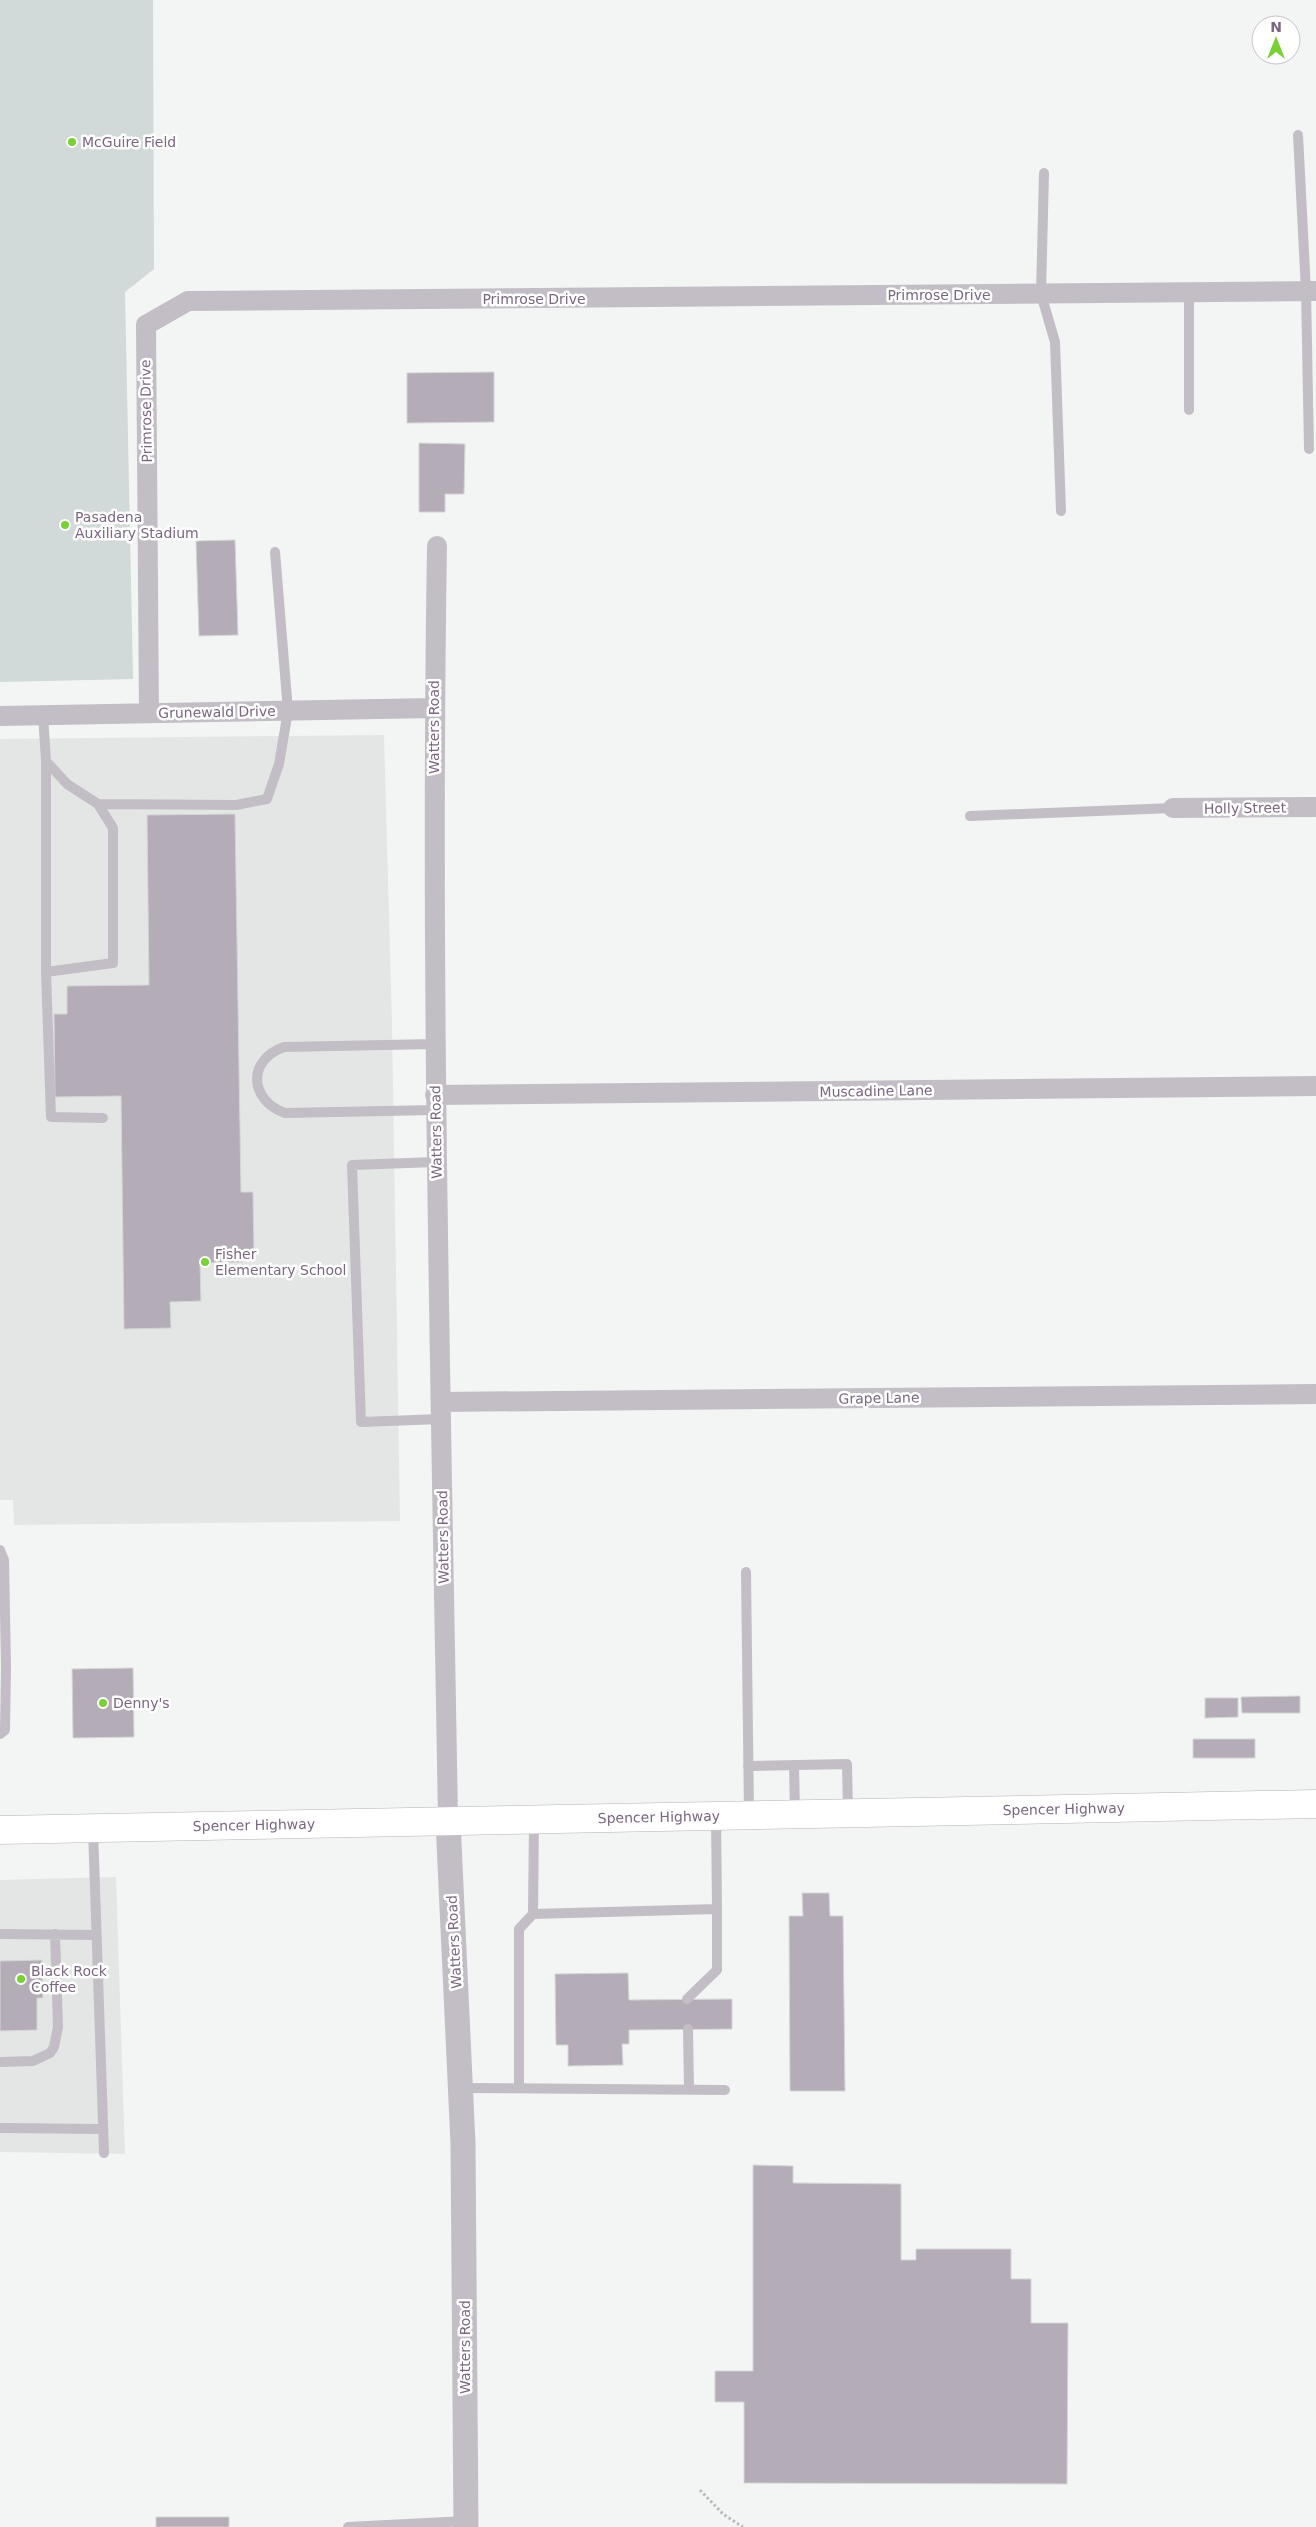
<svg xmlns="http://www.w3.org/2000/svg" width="1316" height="2527" viewBox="0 0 1316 2527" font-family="'DejaVu Sans',sans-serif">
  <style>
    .built { fill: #e4e6e6 }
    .green { fill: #d1d9d9 }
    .building { fill: #b4acb7; stroke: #d4d6d5 }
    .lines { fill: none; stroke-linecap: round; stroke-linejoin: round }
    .primary-casing { stroke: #b7b2b9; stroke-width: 29 }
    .path { stroke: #bcb8bd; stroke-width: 3; stroke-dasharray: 2.5 2.5; stroke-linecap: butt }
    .service { stroke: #c3bec5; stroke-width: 10 }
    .minor { stroke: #c3bec5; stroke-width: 20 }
    .tertiary { stroke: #c3bec5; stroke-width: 25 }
    .primary { stroke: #fff; stroke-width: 28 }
    .poi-dot { fill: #79d136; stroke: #fff; stroke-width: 2 }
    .labels { text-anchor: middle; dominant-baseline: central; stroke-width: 5; stroke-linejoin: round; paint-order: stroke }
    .poi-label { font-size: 14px; fill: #7a6780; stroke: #fff; text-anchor: start }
    .street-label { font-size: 14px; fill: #7a6780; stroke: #fff }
  </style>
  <rect width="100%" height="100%" fill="#f2f5f3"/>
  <path class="built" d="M384,735l8,289 8,497 -386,4 -1,-25h-13v-761z
    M116,1877l9,277 -125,-2v-272z"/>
  <path class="green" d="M0,0h153l1,269 -29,23 8,387 -133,3z"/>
  <path class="building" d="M494,372v50l-87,1v-50z
    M419,443l46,1 -1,50h-19v18h-26z
    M235,540l3,95 -39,1 -3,-95z
    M235,814l6,378h12l1,59 -12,1v10l-42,1 1,38 -31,1 1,26 -47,1 -3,-233 -66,1 -1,-83h13v-28l82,-1 -2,-170z
    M133,1668l1,69 -61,1 -1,-69z
    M1300,1696v17h-58l-1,-16z
    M1205,1698h33v19l-33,1z
    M1193,1739h62v19h-62z
    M802,1893h27l1,23h13l2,175h-55l-1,-175h14z
    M42,1960l1,38h-6v32l-37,1v-70z
    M628,1973l1,27 103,-1v30l-103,1v14h-7l1,21 -55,1v-21h-12l-1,-71z
    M753,2165l40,1v17l108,1v76h15v-11h95v30h20v44h37l-1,161 -323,-1v-81h-29v-31h38z
    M156,2517h73v10h-73z"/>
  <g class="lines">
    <g class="primary-casing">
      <g id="primary">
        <path id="s1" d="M0,1830l1316,-26"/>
      </g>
    </g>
    <path class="path" d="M700,2490l23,24 20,13"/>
    <path class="service" d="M1298,135l8,156 3,158
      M1044,173l-3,121 14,48 6,169
      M1189,410v-118
      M43,715l3,46 21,23 31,20 15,24v135l-67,9
      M46,761v211l5,145 52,1
      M98,804l138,1 31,-6 12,-35 9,-53 -13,-159
      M970,816l203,-8
      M435,1044l-151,3c-37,13 -35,53 1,66l150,-3
      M436,1162l-84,3 9,257 80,-3
      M0,1550l4,10 2,107 -1,63 -5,4
      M746,1572l3,243
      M794,1765l1,49
      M748,1766l99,-2 1,48
      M93,1829l11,324
      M533,1914l184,-5 -1,-92
      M0,1934l96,1
      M687,1999l30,-29v-61
      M688,2029l1,60
      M0,2062l33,-1 17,-8 4,-6 4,-20 -3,-93
      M461,2088l264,2
      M519,2088v-159l14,-15 1,-94
      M0,2128l103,1
      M348,2527l118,-6"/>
    <path class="minor" d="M437,546c-7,426 4,850 11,1275
      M149,713l-3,-388 42,-24 1128,-10
      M0,716l434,-8
      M1173,808l143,-1
      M435,1095l881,-9
      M441,1402l875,-8"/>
    <path class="tertiary" d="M448,1821l15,323 3,383"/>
    <use href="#primary" class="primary"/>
  </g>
  <g class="poi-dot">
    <circle cx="72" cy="142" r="5"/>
    <circle cx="65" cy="525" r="5"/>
    <circle cx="205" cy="1262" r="5"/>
    <circle cx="103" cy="1703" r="5"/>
    <circle cx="21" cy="1979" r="5"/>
  </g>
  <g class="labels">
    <g class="poi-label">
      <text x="82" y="142">McGuire Field</text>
      <text x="75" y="517">Pasadena<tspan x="75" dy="16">Auxiliary Stadium</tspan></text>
      <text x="215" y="1254">Fisher<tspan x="215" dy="16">Elementary School</tspan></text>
      <text x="113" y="1703">Denny's</text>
      <text x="31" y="1971">Black Rock<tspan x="31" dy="16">Coffee</tspan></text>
    </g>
    <g class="street-label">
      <text x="939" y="295">Primrose Drive</text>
      <text x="534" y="299">Primrose Drive</text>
      <text transform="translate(146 411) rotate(-91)">Primrose Drive</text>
      <text transform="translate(217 712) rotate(-1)">Grunewald Drive</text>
      <text transform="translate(434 727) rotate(-90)">Watters Road</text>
      <text transform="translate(1245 808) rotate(-1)">Holly Street</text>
      <text transform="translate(876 1091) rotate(-1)">Muscadine Lane</text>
      <text transform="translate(436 1132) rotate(-91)">Watters Road</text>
      <text transform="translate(879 1398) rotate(-1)">Grape Lane</text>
      <text transform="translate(443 1537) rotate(-91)">Watters Road</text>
      <text stroke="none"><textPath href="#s1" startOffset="1064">Spencer Highway</textPath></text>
      <text stroke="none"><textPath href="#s1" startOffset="659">Spencer Highway</textPath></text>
      <text stroke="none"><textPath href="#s1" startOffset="254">Spencer Highway</textPath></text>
      <text transform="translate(454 1942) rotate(-93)">Watters Road</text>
      <text transform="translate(465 2347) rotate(-90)">Watters Road</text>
    </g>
  </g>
  <g transform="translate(1276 40)"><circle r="24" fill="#ffffff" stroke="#cac2cc"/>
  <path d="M0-4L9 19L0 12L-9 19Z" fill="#79d136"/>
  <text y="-8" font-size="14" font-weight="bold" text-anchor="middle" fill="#7a6780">N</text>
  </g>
</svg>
